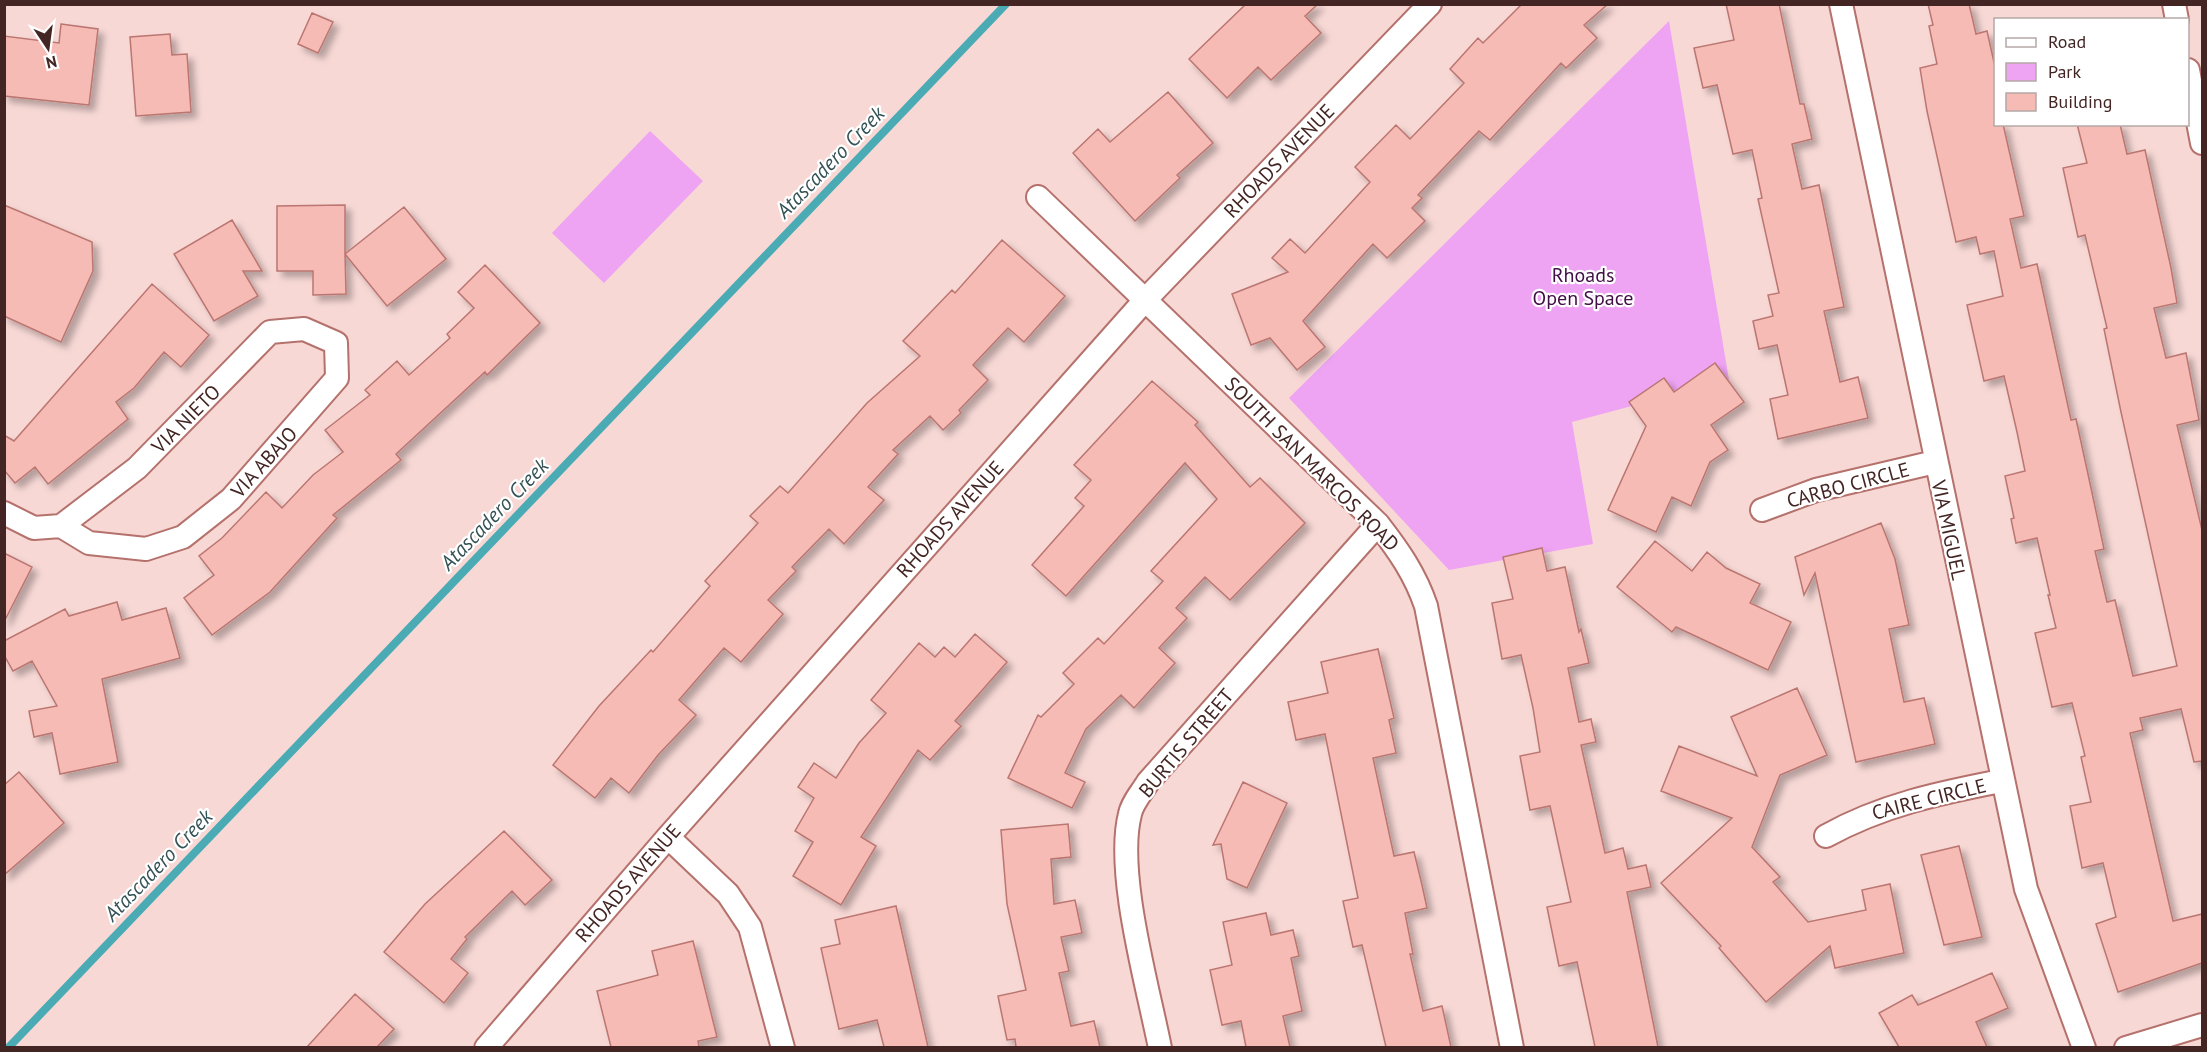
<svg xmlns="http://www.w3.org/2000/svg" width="2207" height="1052" viewBox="0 0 2207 1052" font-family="'PT Sans',sans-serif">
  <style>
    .green { fill: #eea4f3 }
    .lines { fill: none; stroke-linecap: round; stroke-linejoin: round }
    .stream { stroke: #4babb5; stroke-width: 8 }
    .building { fill: #f7bbb5; stroke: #bb7671; stroke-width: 1.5; filter: url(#shadow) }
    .street-casing { stroke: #b5716c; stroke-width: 26 }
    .street { stroke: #fff; stroke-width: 22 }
    .labels { text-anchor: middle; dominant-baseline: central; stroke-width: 4.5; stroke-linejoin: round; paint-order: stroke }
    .street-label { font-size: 20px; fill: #432624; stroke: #fff }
    .park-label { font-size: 20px; fill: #410e46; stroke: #fff }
    .water-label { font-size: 21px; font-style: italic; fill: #345255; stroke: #fff }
  </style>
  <defs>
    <filter id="shadow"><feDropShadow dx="5.5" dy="5.5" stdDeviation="3" flood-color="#0004"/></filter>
  </defs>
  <rect width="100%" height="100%" fill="#f7d8d5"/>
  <path class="green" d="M1669,21l60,359 -157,42 21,122 -144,26 -160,-172z
    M650,131l53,50 -99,102 -52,-50z"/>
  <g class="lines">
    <path class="stream" d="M8,1048l998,-1044"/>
  </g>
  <path class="building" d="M1246,4h72l-13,12 16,17 -50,47 -13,-13 -31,31 -38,-39z
    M1522,4h86l-24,21 13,13 -31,30 -5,-5 -71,77 -11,-9 -61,64 4,3 -10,10 13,13 -38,37 -14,-14 -70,77 22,26 -28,23 -27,-32 -19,7 -19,-51 56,-22 -16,-14 18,-19 15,14 65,-71 -15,-15 41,-42 14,14 54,-56 -14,-14 28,-31 5,5z
    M1726,4h53l21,100h4l8,35 -20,5 10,45 17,-4 25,122 -20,4 16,71 18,-5 10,41 -90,21 -8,-40 18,-4 -11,-50 -18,4 -6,-28 20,-5 -5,-21 11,-2 -21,-94 4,-1 -10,-48 -19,4 -16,-69 -14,3 -9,-40 40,-8z
    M1928,4h41l7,30 11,-3 8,36v57h8l21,92 -14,3 11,49 16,-4 34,156 5,-1 15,69 13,61 -9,2 12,51 8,-2 18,76 44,-10 -56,-254 -17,-83 3,-1 -22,-93 -7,2 -15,-69 24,-5 -10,-39h43l7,30 18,-4 26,118 6,35 -23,5 12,50 20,-5 13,67 -22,5 25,105v231l-8,1 -13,-53 -41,9 3,12 -13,3 43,188 29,-7v49l-84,29 -22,-68 20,-7 -13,-54 -21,5 -12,-62 21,-4 -10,-45 4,-1 -13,-53 -20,4 -17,-74 21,-5 -8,-33h2l-13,-57 -21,5 -5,-24 3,-1 -9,-42 20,-5 -8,-39 -13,-56 -20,5 -17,-76 36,-9 -9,-45 -14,3 -4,-17 -20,5 -29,-131 -7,-43 17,-4 -8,-38 4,-1z
    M312,13l21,9 -15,31 -20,-9z
    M61,24l37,5 -9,76 -85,-9v-60l55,7z
    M170,34l2,21 15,-1 4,58 -55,4 -6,-79z
    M1168,92l45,51 -36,32 3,3 -45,43 -62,-68 25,-24 12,13z
    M4,205l88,37 1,29 -32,71 -57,-26z
    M345,205v49l59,-47 42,52 -59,47 -42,-52 1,40 -33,1v-24h-36v-65z
    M232,220l30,51h-19l15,25 -44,25 -40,-67z
    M1002,240l63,56 -41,46 -16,-14 -35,37 15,15 -29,30 2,3 -18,17 -13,-14 -37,34 5,4 -30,33 16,13 -40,44 -15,-15 -37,38 4,4 -28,29 15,14 -42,48 -17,-14 -45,52 17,15 -38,40 -29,38 -18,-15 -16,20 -42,-33 46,-59 52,-56 2,2 57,-66 -5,-5 53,-58 -8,-7 30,-30 8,7 79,-90 53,-47 -17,-15 49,-51 3,3z
    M485,265l55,58 -53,52 -2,-3 -89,82 5,6 -68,55 4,3 -67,74 -58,43 -28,-37 30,-23 -15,-19 23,-18 44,-46 16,16 31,-33 30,-23 -18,-22 45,-35 -5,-5 32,-29 12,14 41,-37 -3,-4 27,-26 -16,-16z
    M152,284l57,51 -28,32 -17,-15 -30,36 -18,14 12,17 -80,65 -13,-17 -20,16 -11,-13v-35l10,6z
    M1715,363l29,39 -33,23 17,25 -18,12 -19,44 -19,-9 -16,35 -48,-22 38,-84 -17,-24 35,-24 10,14z
    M1152,381l46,41 -3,3 55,62 10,-9 45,45 -75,77 -25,-23 -29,31 11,10 -28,30 16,15 -41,45 -13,-13 -35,34 -21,44 20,9 -13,26 -64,-30 30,-63 3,2 33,-33 -11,-11 35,-35 6,6 59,-63 -12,-10 66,-72 -32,-36 -119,133 -34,-31 52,-59 -9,-8 16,-18 -17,-15z
    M1881,523l14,36 14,66 -20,4 15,73 20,-4 11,46 -79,18 -41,-189 -11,22 -9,-38z
    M1655,541l37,30 15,-19 19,16 34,16 -10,19 41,19 -23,48 -92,-43 -4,5 -55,-45z
    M1542,548l5,23 18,-4 14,65 2,-3 8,34 -21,5 11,54 12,-3 5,23 -15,3 24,108 18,-5 5,21 18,-4 5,22 -24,5 31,155h-63l-18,-85 -18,4 -12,-59 24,-5 -21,-96 -20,4 -10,-54 20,-4 -7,-44 -12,-53 -19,4 -10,-56 21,-4 -10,-42z
    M4,553l28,14 -28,55z
    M117,602l5,18 44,-12 14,50 -78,21 16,83 -58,12 -8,-41 -18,4 -5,-26 28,-5 -25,-45 -19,10 -9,-16v-14l61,-32 4,7z
    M975,634l32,28 -52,59 6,5 -31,34 -12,-10 -57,87 15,9 -35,59 -48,-29 20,-34 -18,-11 19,-33 -16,-11 16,-24 22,15 23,-35 27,-30 -15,-13 48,-57 16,14 9,-10 11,10z
    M1378,649l16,69 -5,2 7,33 -23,5 21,98 20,-4 8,33 5,23 -22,5 8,41h-3l13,57 19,-5 9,41h-65l-24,-102 -9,2 -10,-46 15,-3 -33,-164 -29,6 -8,-38 40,-9 -7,-31z
    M1797,688l30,67 -47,20 -28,72 28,30 -7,5 35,40 58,-12 -4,-20 28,-6 14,69 -69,15 -5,-22 -64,56 -47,-54 2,-2 -60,-63 71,-65 -71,-27 18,-45 78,30 -26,-59z
    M19,772l45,51 -60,52v-90z
    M1243,782l44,21 -40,85 -20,-9 -6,-35 -8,1z
    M1068,824l3,33 -20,2 3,45 21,-4 7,33 -21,4 8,34 -10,2 12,53 23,-5 6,26h-84l-1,-8 -8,1 -9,-44 28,-6 -19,-86 -6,-74z
    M504,831l48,49 -27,25 -13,-14 -47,46 2,2 -16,20 17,14 -24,30 -60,-51 41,-48z
    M1959,846l23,91 -38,8 -23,-90z
    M896,906l17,75 15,66h-44l-7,-27 -38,9 -18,-81 19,-4 -5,-24z
    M1266,913l5,22 22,-5 6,26 -8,2 11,53 -19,5 7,31h-44l-5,-26 -19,4 -12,-55 22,-5 -9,-43z
    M693,941l24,96 -19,4 1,6h-88l-14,-56 61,-16 -6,-24z
    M1992,973l16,35 -32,14 11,25h-88l-20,-34 33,-18 6,10z
    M355,994l39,35 -17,18h-70z"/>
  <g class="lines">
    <g class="street-casing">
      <path id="street" d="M1841,4l185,885 58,159
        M2174,4l3,16
        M2188,70l14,73
        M1038,197l340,327c21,27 37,50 48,82l86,442
        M1762,510l54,-20 119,-28
        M4,513l30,15 27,-2 76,-58 133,-136 34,-3 32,14 1,35 -106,121 -48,38 -37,12 -57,-6 -28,-17
        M1826,836c56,-31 113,-43 175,-55
        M668,837l60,57 22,33 33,121
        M486,1048l182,-211 478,-538 284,-295
        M1160,1048c-12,-61 -45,-176 -30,-234 2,-11 12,-22 18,-32l230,-258
        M2126,1048l76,-23"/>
    </g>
    <use href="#street" class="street"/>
  </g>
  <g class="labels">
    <g class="street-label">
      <text transform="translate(1279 161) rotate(-46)">RHOADS AVENUE</text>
      <text transform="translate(186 419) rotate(-45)">VIA NIETO</text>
      <text transform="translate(264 462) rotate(-48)">VIA ABAJO</text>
      <text transform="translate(1312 464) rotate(45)">SOUTH SAN MARCOS ROAD</text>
      <text transform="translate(1848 485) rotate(-15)">CARBO CIRCLE</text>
      <text transform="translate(950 519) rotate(-48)">RHOADS AVENUE</text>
      <text transform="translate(1949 530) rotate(78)">VIA MIGUEL</text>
      <text transform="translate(1186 743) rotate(-50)">BURTIS STREET</text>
      <text transform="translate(1929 799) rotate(-14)">CAIRE CIRCLE</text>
      <text transform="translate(628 883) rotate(-49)">RHOADS AVENUE</text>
    </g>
    <g class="park-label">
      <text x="1583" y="275">Rhoads<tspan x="1583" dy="23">Open Space</tspan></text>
    </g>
    <g class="water-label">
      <text transform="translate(830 162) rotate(-46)">Atascadero Creek</text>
      <text transform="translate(494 514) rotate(-46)">Atascadero Creek</text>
      <text transform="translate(158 865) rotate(-46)">Atascadero Creek</text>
    </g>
  </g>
  <rect width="2207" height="1052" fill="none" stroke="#432624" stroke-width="12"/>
  <rect x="1994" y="18" width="195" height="108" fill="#ffffff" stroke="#b4a8a7" stroke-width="1.5"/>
  <rect x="2006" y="38" width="30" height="9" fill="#ffffff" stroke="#b4a8a7" stroke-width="1.5"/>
  <text x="2048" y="48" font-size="18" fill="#432624">Road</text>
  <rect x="2006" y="63" width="30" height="18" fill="#eea4f3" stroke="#b4a8a7" stroke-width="1.5"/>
  <text x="2048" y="78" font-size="18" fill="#432624">Park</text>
  <rect x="2006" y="93" width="30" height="18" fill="#f7bbb5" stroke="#b4a8a7" stroke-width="1.5"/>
  <text x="2048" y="108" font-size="18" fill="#432624">Building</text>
  <g transform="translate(48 48) rotate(167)" stroke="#ffffff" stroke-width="4.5" paint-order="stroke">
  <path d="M0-4.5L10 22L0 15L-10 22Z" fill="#432624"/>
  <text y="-9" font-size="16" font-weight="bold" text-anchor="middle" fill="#432624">N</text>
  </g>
</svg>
